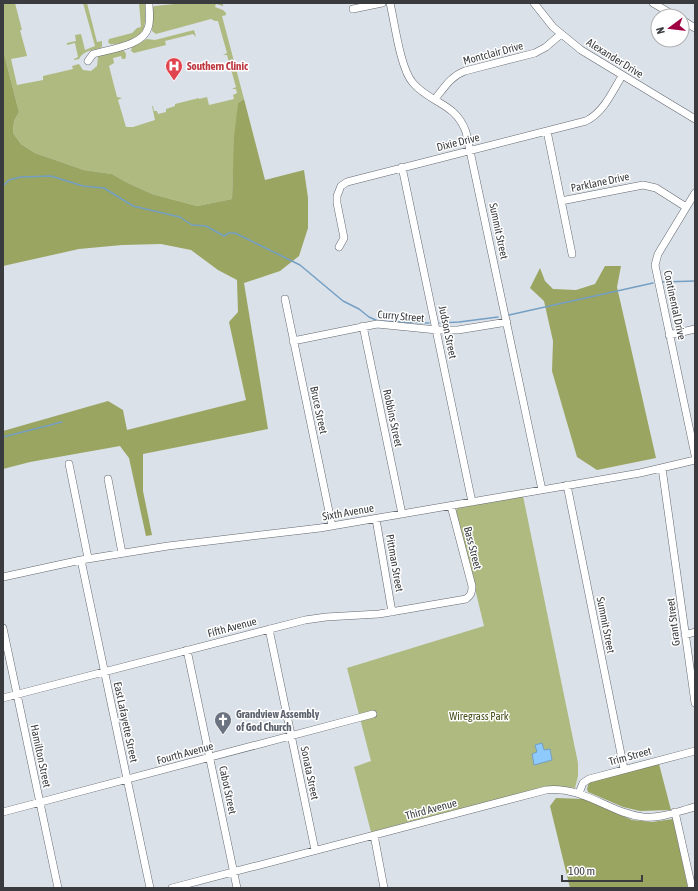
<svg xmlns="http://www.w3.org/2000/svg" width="698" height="891" viewBox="0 0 698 891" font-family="'Asap Condensed',sans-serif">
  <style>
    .green { fill: #afba80 }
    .forest { fill: #99a560 }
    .water { fill: #8ecafc; stroke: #749fc3 }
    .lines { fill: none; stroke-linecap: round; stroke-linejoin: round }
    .stream { stroke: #749fc3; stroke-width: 1.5 }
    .minor-casing { stroke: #63686f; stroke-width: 8 }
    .minor { stroke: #fff; stroke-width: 7 }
    .labels { text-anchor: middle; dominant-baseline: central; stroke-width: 3; stroke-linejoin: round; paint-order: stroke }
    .street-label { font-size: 11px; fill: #393b3e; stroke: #fff }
    .health-label { font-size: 11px; font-weight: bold; fill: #be3a42; stroke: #fff; text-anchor: start }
    .worship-label { font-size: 11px; font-weight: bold; fill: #5b616d; stroke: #fff; text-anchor: start }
    .park-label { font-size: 11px; fill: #444b17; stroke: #fff }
  </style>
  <rect width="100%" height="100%" fill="#dbe1e9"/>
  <path class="green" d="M3,3h12l7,27h-2l7,26 -16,3 6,26 26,-5v-4l30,-7 -1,-3 7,-2 4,6 8,1 6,-5 1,-9 1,-1 24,-6c3,2 4,6 2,9h-3l-1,-3 -8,2 1,5 -5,3 8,31 5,1 -4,2 8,27h7l22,-7 -3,-14h1l1,5h3l1,3 8,-2v-3l9,-3v-2l24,-6v1l8,-2 2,8 25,-6 -1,-4 4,-2 -1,-4h-4l4,-2 -9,-32h-4l4,-2 -9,-32h-3l-4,-2 -55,15 -4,-3 1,-13 -1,-10 2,-2 31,-3h38v3l-7,-2 -1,3 8,3 3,3v2l-4,1 22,83 -6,4 -5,68 -1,28 -35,7 -45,-12 -26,-12 -14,-8 -28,-4 -49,-17 -14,-9 -8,-11 1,-12 5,-9 -16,-62z
    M83,3h4l10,39 5,-1v5l-1,2c-9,2 -18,3 -22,11l-5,1v-1l4,-2 -3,-14 -8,2v-2l9,-2 -1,-6 6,-1 4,16 10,-4z
    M139,3h6c0,19 4,32 -19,38 -5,2 -11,4 -16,3l-2,-2 1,-3 23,-6 5,-5 4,-1z
    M194,30l2,7 -3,-3 -28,7 1,4 -32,8 -3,-2 1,-4 15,-8 8,1z
    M523,496l55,267v13l-3,12 -25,-2 -7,1 -172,45 -17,-65 17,-6 -24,-93 137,-42 -28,-116 2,-2z"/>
  <path class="forest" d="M3,50l16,62 -5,9 -1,12 8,11 14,9 49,17 28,4 14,8 26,12 45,12 35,-7 2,-62 4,-34 6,-4 21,81 39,-10 4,28v30l-9,28 -19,15 -36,12 24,146 -125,25v37l9,44 -6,1 -17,-78 -9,-12 -90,16 -27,7v-38l105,-30 15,9 4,20 119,-30 -17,-78 9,-10 -1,-32 -19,-10 -27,-20 -30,-6 -39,1 -43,4 -76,17z
    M605,266h16l-4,21 39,171 -59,12 -20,-13 -25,-86 1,-30 -9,-40 -14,-13 10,-20 5,13 8,8 23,1 19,-6z
    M659,764l12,46 -31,1 -17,-4 -35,-15 -1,-3 2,-7z
    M556,798l28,1 48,21 20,2 21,-3 15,69h-118l-20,-82z"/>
  <path class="water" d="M542,743l2,7 6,-1 2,11 -18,5 -2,-11 5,-2 -2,-7z"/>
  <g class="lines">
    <path class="stream" d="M3,186l6,-6 12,-3 30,-1 32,10 21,2 29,18 47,11 12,8 14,1 18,10 5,-3h6l65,32 43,36 16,8 10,8 9,4 51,2
      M662,282l33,-1
      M509,315l144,-32
      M440,323l19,-1 39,-5
      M3,437l59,-15"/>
    <g class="minor-casing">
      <path id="minor" d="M390,3c5,21 10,65 23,80 18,21 42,19 53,49l76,358
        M534,3l19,24 28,23 114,69
        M653,3l22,13
        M353,9l29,-6
        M682,20l13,8
        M88,61l5,-7c16,-5 50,-8 55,-26 3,-8 1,-17 1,-25
        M435,99c9,-11 16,-23 30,-28l70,-18 11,-6 15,-13
        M547,131l25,123
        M402,167l70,335
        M695,193l-37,61 -3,11 40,190
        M561,201l82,-16 13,3 30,19
        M339,247l5,-9 -7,-35v-7l4,-10 6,-4 239,-61c18,-9 26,-29 36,-45
        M285,299l47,227
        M363,326l39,188
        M669,335l26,-6
        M293,341l84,-17 60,6h21l49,-8
        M69,464l19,94
        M662,468l33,235
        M108,479l14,74
        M567,485l57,284
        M376,519l16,93
        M81,560l69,328
        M3,577l78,-17 87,-14 152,-18 320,-55 55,-13
        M3,628l55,260
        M269,629l46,221
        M685,635l10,-3
        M187,650l50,238
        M3,698l302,-78 21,-3 53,-3 87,-15c5,-4 6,-6 6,-13l-21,-80
        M579,793l4,-10 6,-4 106,-28
        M3,812l370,-98
        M675,812l17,76
        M374,835l10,53
        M172,888l374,-98c38,-4 63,23 97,27 17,2 36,-6 52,-10"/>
    </g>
    <use href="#minor" class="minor"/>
  </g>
  <defs>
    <g id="hospital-pin" transform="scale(0.9)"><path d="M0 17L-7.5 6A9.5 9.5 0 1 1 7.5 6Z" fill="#e0444e" stroke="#fff"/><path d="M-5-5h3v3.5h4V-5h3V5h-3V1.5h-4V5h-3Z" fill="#fff"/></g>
    <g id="church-pin" transform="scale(0.9)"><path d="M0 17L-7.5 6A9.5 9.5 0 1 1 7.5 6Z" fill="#6b7280" stroke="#fff"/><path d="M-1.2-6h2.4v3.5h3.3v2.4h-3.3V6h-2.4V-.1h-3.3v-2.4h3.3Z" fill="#fff"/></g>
  </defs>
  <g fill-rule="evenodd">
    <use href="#hospital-pin" x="174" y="66"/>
    <use href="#church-pin" x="223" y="720"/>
  </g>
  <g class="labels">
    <g class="street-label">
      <text transform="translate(493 53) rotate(-15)">Montclair Drive</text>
      <text transform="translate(615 58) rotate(32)">Alexander Drive</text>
      <text transform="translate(458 142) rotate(-14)">Dixie Drive</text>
      <text transform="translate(600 182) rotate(-12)">Parklane Drive</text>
      <text transform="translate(499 231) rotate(78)">Summit Street</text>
      <text transform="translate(675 305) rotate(78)">Continental Drive</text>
      <text transform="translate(401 316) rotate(5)">Curry Street</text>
      <text transform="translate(448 332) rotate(78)">Judson Street</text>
      <text transform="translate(319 410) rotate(78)">Bruce Street</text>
      <text transform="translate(393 418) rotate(78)">Robbins Street</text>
      <text transform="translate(348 512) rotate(-10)">Sixth Avenue</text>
      <text transform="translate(473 548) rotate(76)">Bass Street</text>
      <text transform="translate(395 563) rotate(80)">Pittman Street</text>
      <text transform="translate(673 622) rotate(-97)">Grant Street</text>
      <text transform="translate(606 625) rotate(79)">Summit Street</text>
      <text transform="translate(232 627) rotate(-15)">Fifth Avenue</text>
      <text transform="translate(126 722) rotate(78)">East Lafayette Street</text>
      <text transform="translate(185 753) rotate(-15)">Fourth Avenue</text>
      <text transform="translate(41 756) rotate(78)">Hamilton Street</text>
      <text transform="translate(630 756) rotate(-15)">Trim Street</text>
      <text transform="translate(310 773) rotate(78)">Sonata Street</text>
      <text transform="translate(228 790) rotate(78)">Cabot Street</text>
      <text transform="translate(431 809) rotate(-15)">Third Avenue</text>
    </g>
    <g class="health-label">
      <text x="187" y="66">Southern Clinic</text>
    </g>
    <g class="worship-label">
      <text x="236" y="714">Grandview Assembly<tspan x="236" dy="13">of God Church</tspan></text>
    </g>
    <g class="park-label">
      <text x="479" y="716">Wiregrass Park</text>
    </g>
  </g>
  <rect width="698" height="891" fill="none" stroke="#393b3e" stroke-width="8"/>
  <g transform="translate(670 28) rotate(255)"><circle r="19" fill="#ffffff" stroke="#b0b1b2"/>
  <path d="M0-3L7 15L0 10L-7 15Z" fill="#9f0143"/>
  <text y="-6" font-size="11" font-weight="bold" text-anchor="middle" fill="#393b3e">N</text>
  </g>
  <path d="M562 875v6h80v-6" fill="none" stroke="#393b3e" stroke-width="2"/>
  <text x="568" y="875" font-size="12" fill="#393b3e" stroke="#ffffff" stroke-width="3" paint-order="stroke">100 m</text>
</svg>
